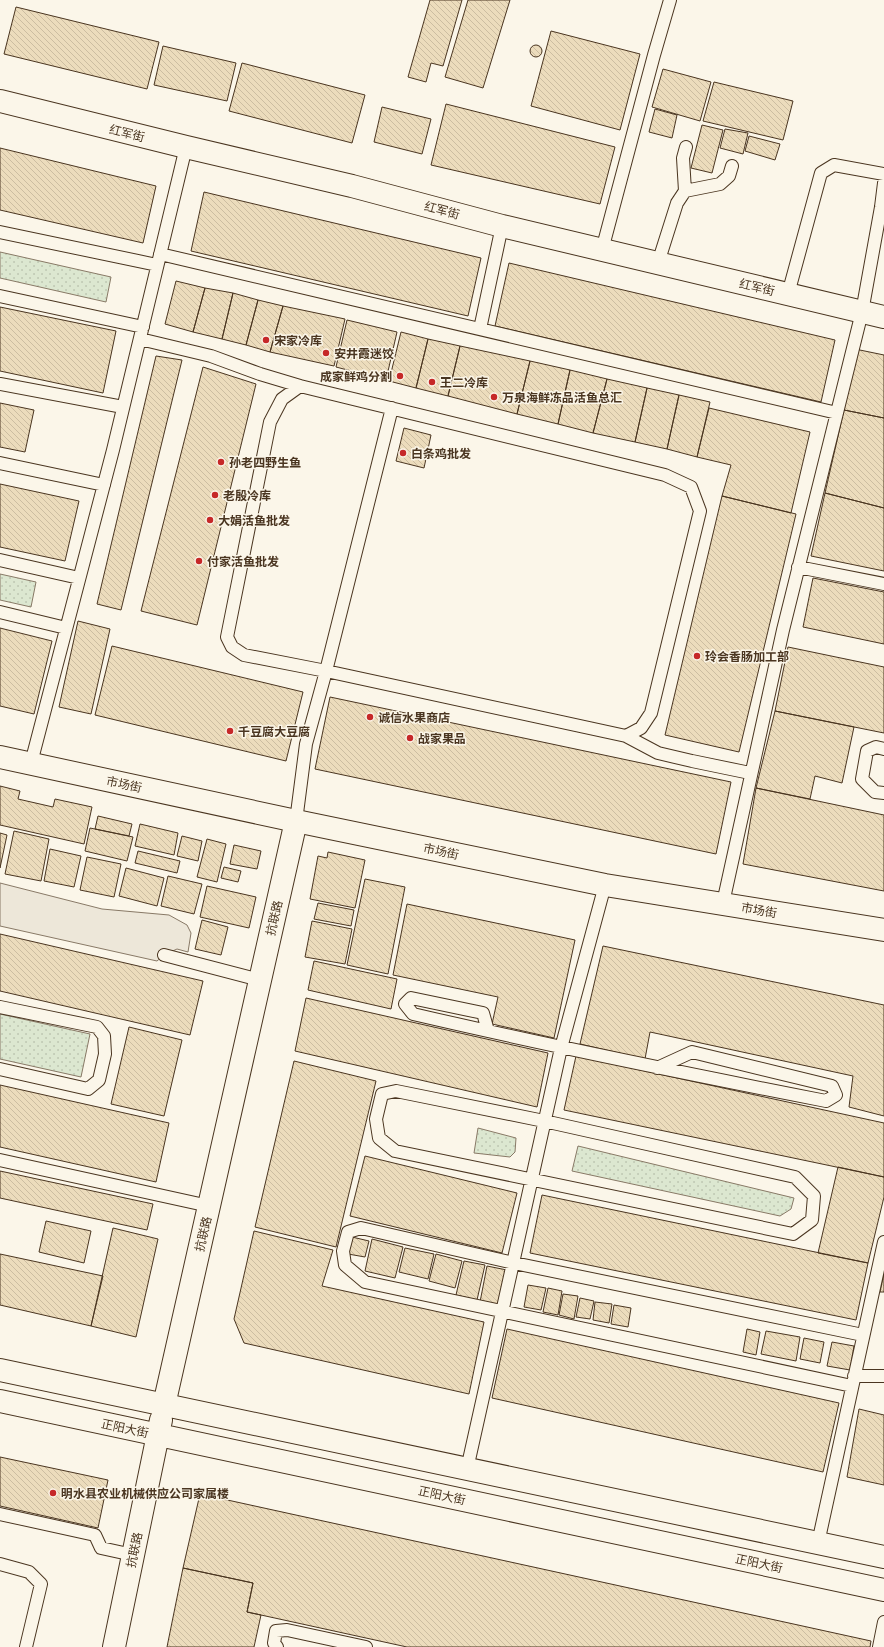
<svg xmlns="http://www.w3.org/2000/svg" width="884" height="1647" viewBox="0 0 884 1647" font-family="Poppins,'Noto Sans SC',sans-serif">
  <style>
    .grass { fill: url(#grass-dots); stroke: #887966 }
    .parking { fill: #ede7d9; stroke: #887966 }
    .building { fill: url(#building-back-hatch); stroke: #4a3520 }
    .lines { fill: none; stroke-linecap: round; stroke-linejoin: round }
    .lane-casing { stroke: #4a3520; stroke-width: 14 }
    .street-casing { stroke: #4a3520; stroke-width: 24 }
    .secondary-casing { stroke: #4a3520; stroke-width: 24 }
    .lane { stroke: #fbf6e9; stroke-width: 12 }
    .street { stroke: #fbf6e9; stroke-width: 22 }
    .secondary { stroke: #fbf6e9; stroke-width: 22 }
    .poi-dot { fill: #c62828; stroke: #fbf6e9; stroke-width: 1.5 }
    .labels { text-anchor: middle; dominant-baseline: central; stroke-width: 3; stroke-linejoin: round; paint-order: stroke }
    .street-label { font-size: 12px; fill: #4a3520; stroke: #fbf6e9 }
    .poi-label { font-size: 12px; font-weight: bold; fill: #4a3520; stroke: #fbf6e9; text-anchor: start }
  </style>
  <defs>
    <pattern id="grass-dots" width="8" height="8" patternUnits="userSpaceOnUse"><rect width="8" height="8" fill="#dce7d0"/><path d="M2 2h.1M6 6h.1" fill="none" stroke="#bec7b2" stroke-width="1.8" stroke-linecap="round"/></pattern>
    <pattern id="building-back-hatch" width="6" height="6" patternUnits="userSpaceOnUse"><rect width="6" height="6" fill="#ecdcbc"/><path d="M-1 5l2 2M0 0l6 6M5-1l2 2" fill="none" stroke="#ccbda1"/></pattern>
  </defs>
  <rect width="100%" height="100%" fill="#fbf6e9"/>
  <path class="grass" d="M0,252l111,25 -5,25 -106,-24z
    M0,574l36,8 -5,25 -31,-7z
    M0,1014l90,20 -9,43 -81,-18z
    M478,1128l38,10 -1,14 -5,5 -36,-4z
    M578,1146l216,52 -3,11 -11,7 -208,-45z"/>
  <path class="parking" d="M0,883l102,26 67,6 18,10 4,8 -3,19 -11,-3 -13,6 -7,6 -157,-35z"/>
  <path class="building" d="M430,0h32l-19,66 -12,-3 -5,19 -18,-5z
    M468,0h42l-27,88 -38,-11z
    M16,7l143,35 -12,47 -143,-35z
    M551,31l89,23 -20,76 -89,-24z
    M530 51a6 6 0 1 1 12 0a6 6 0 1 1-12 0Z
    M163,46l73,17 -9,38 -73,-16z
    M242,63l123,32 -13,48 -123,-32z
    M663,69l48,13 -11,39 -48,-14z
    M714,82l79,19 -10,39 -80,-19z
    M446,104l169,43 -15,57 -169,-39z
    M382,107l49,12 -9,35 -48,-12z
    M655,109l22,6 -5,23 -23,-6z
    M702,125l21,5 -11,43 -21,-5z
    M725,129l23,4 -5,21 -23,-6z
    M749,136l31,8 -5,16 -30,-9z
    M0,148l156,38 -13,57 -143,-33z
    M204,192l277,66 -13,58 -277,-65z
    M509,263l326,77 -14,62 -326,-76z
    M176,281l29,7 -12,44 -28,-8z
    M205,288l28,5 -11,46 -29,-7z
    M233,293l25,7 -12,45 -24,-6z
    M258,300l25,6 -13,46 -24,-7z
    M283,306l62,13 -11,47 -64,-14z
    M0,307l116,24 -13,62 -103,-22z
    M347,320l50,12 -11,48 -50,-13z
    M401,332l27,7 -12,49 -27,-7z
    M428,339l32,7 -12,50 -32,-8z
    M460,346l70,15 -13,53 -69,-18z
    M855,349l29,6v63l-40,-8z
    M156,356l26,4 -61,250 -24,-6z
    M530,361l40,9 -12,54 -41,-10z
    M203,367l53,17 -59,241 -56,-14z
    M570,370l37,9 -14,54 -35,-9z
    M607,379l40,9 -12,54 -42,-9z
    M647,388l32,7 -12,54 -32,-7z
    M679,395l31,7 -13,55 -30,-8z
    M0,403l34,7 -9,42 -25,-5z
    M709,408l101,24 -19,81 -69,-17 9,-31 -34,-8z
    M844,410l40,8v90l-59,-15z
    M404,428l27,7 -7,33 -28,-7z
    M0,484l79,17 -14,60 -65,-14z
    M825,493l59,15v63l-73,-15z
    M722,496l74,18 -57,238 -74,-17z
    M813,578l71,14v52l-81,-17z
    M78,621l32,8 -19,85 -32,-7z
    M0,628l52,13 -18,73 -34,-8z
    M112,646l191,46 -17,69 -191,-46z
    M788,647l96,20v66l-109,-22z
    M330,697l401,85 -15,72 -401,-85z
    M775,711l79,16 -12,56 -27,-7 -5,23 -54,-11z
    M0,786l20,5 -2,8 35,8 2,-8 37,8 -8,37 -84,-19z
    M756,788l128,27v76l-141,-27z
    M98,816l34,8 -3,12 -34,-7z
    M140,824l38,9 -4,22 -39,-9z
    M90,828l43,9 -6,24 -42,-10z
    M14,831l35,8 -8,42 -36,-7z
    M0,833l7,2 -7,33z
    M182,836l20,5 -4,20 -21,-5z
    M207,839l19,5 -9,38 -20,-5z
    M234,845l27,6 -4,18 -27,-5z
    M50,849l31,7 -7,31 -30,-6z
    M138,851l42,10 -3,12 -42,-10z
    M328,852l37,8 -10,48 -45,-9 8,-43 9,2z
    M87,857l34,7 -7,33 -34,-7z
    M224,867l17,4 -3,11 -17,-4z
    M126,868l38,10 -7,28 -38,-10z
    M168,876l34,8 -8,30 -33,-8z
    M365,879l40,8 -17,87 -41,-9z
    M207,886l49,11 -7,31 -49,-11z
    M318,903l36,7 -3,16 -37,-7z
    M407,904l168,36 -21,98 -62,-14 6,-27 -105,-22z
    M202,920l26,7 -7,28 -26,-6z
    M312,921l40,8 -7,35 -40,-7z
    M0,934l203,47 -13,54 -190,-44z
    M603,946l281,59v111l-35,-9 4,-31 -203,-44 -5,27 -65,-15z
    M314,961l83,18 -6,30 -83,-19z
    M306,998l242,55 -11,54 -242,-56z
    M129,1027l53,13 -18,76 -53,-12z
    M576,1056l308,67v54l-320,-67z
    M294,1061l82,20 -40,166 -81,-20z
    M0,1085l169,38 -13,59 -156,-35z
    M365,1156l152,37 -15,60 -152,-37z
    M838,1167l46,10v20l-16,66 -50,-10z
    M0,1171l153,33 -6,26 -147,-32z
    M542,1195l326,68 -12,57 -326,-67z
    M46,1221l45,10 -7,32 -45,-11z
    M113,1228l45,11 -22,98 -45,-11z
    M254,1231l79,19 -11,36 162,36 -15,72 -225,-51 -10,-24z
    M352,1237l17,4 -4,16 -17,-3z
    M372,1239l31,8 -8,31 -30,-7z
    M405,1248l29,6 -6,25 -29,-7z
    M0,1254l103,22 -12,50 -91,-21z
    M436,1254l26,7 -7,27 -26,-7z
    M464,1261l21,4 -8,35 -21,-5z
    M487,1266l20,4 -8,35 -19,-3z
    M884,1273v19h-4z
    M528,1285l18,3 -5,22 -17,-3z
    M548,1288l14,3 -4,24 -15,-3z
    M563,1294l15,2 -4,23 -15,-4z
    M580,1298l14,3 -4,18 -14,-2z
    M595,1302l17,2 -3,19 -16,-3z
    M614,1305l17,3 -3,19 -17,-3z
    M507,1329l332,74 -16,69 -331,-74z
    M747,1329l13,3 -4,23 -13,-3z
    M766,1331l34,6 -4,24 -35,-7z
    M804,1338l20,4 -4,21 -20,-4z
    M832,1342l22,4 -4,24 -23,-4z
    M859,1409l25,6v70l-37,-8z
    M0,1457l108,23 -10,48 -98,-22z
    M200,1494l671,147 -1,6h-463l-146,-32 -14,-3 6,-29 -70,-15z
    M183,1568l70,15 -6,29 14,3 -7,32h-87z"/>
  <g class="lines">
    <g class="lane-casing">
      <path id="lane" d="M685,191l-2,-33 3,-11
        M0,232l157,33
        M602,250l52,-195 16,-55
        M160,254l677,159
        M658,263l19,-60 8,-12 35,-7 9,-8 3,-10
        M788,294l33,-121 13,-8 50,9
        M0,296l143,31
        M480,329l22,-103
        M140,339l71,17 49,18 40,12
        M0,384l123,23
        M0,463l104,22
        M0,560l79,18
        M798,567l86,17
        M0,612l66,16
        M626,736l32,17 34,8 58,12
        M884,749l-8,-2 -9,4 -5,28 13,13 9,1
        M31,763l82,-313 73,-303
        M296,821l10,-77 20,-73 300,65 15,-8 10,-15 49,-202 -9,-24 -26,-12 -365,-89 -18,13 -12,23 -43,215 5,10 12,8 82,16 66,-263
        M723,903l60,-273 79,-318 19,-105 3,-24
        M164,955l96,25
        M0,1007l97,20 7,9 1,18 -6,26 -11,9 -88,-20
        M488,1031l-5,-18 -72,-15 -6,6 8,10c137,32 275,60 413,87l10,-6 -4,-9 -140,-34 -35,16
        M396,1091l148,30 251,56 19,19 -2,24 -19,14 -398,-83 -16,-13 -3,-19 6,-25z
        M0,1160l209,46
        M854,1376h30
        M852,1386l-487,-104 -20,-17 -2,-14 5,-19 13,-4 153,35 349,72
        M467,1469l94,-421 44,-163
        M0,1514l95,21 6,13 32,7
        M818,1543l66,-301
        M0,1564l29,8 12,12 -15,63
        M277,1647l-3,-4 2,-12 11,-1 79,17
        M879,1647l5,-25"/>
    </g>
    <g class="street-casing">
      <path id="street" d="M0,101l186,46 166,39 150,40 382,91
        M164,1405l132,-584"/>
    </g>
    <g class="secondary-casing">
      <path id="secondary" d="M0,757l296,64 309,64 279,45
        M0,1370l884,187
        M0,1401l884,189
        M114,1647l47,-227"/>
    </g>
    <use href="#lane" class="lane"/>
    <use href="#street" class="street"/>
    <use href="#secondary" class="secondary"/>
  </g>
  <g class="poi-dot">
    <circle cx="266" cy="340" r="4"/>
    <circle cx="326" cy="353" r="4"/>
    <circle cx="400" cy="376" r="4"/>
    <circle cx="432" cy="382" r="4"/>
    <circle cx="494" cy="397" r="4"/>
    <circle cx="403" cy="453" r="4"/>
    <circle cx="221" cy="462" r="4"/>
    <circle cx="215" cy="495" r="4"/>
    <circle cx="210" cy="520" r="4"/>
    <circle cx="199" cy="561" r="4"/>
    <circle cx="697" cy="656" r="4"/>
    <circle cx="370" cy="717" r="4"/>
    <circle cx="230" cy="731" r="4"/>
    <circle cx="410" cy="738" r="4"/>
    <circle cx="53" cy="1493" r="4"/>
  </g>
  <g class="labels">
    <g class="street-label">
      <text transform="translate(127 133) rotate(14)">红军街</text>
      <text transform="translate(442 210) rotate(15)">红军街</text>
      <text transform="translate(757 287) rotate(13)">红军街</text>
      <text transform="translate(124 784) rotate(12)">市场街</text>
      <text transform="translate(441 851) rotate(12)">市场街</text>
      <text transform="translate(759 910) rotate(10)">市场街</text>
      <text transform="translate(274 918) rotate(-77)">抗联路</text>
      <text transform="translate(203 1234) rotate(-77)">抗联路</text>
      <text transform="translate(125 1428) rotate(12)">正阳大街</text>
      <text transform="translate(442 1495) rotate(12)">正阳大街</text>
      <text transform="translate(134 1550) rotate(-78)">抗联路</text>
      <text transform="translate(759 1563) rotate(12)">正阳大街</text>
    </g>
    <g class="poi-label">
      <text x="274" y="340">宋家冷库</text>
      <text x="334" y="353">安井霞迷饺</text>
      <text x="392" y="376" text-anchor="end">成家鲜鸡分割</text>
      <text x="440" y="382">王二冷库</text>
      <text x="502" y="397">万泉海鲜冻品活鱼总汇</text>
      <text x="411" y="453">白条鸡批发</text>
      <text x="229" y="462">孙老四野生鱼</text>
      <text x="223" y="495">老殷冷库</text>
      <text x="218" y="520">大娟活鱼批发</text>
      <text x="207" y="561">付家活鱼批发</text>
      <text x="705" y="656">玲会香肠加工部</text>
      <text x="378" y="717">诚信水果商店</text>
      <text x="238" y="731">千豆腐大豆腐</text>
      <text x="418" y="738">战家果品</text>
      <text x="61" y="1493">明水县农业机械供应公司家属楼</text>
    </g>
  </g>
</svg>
